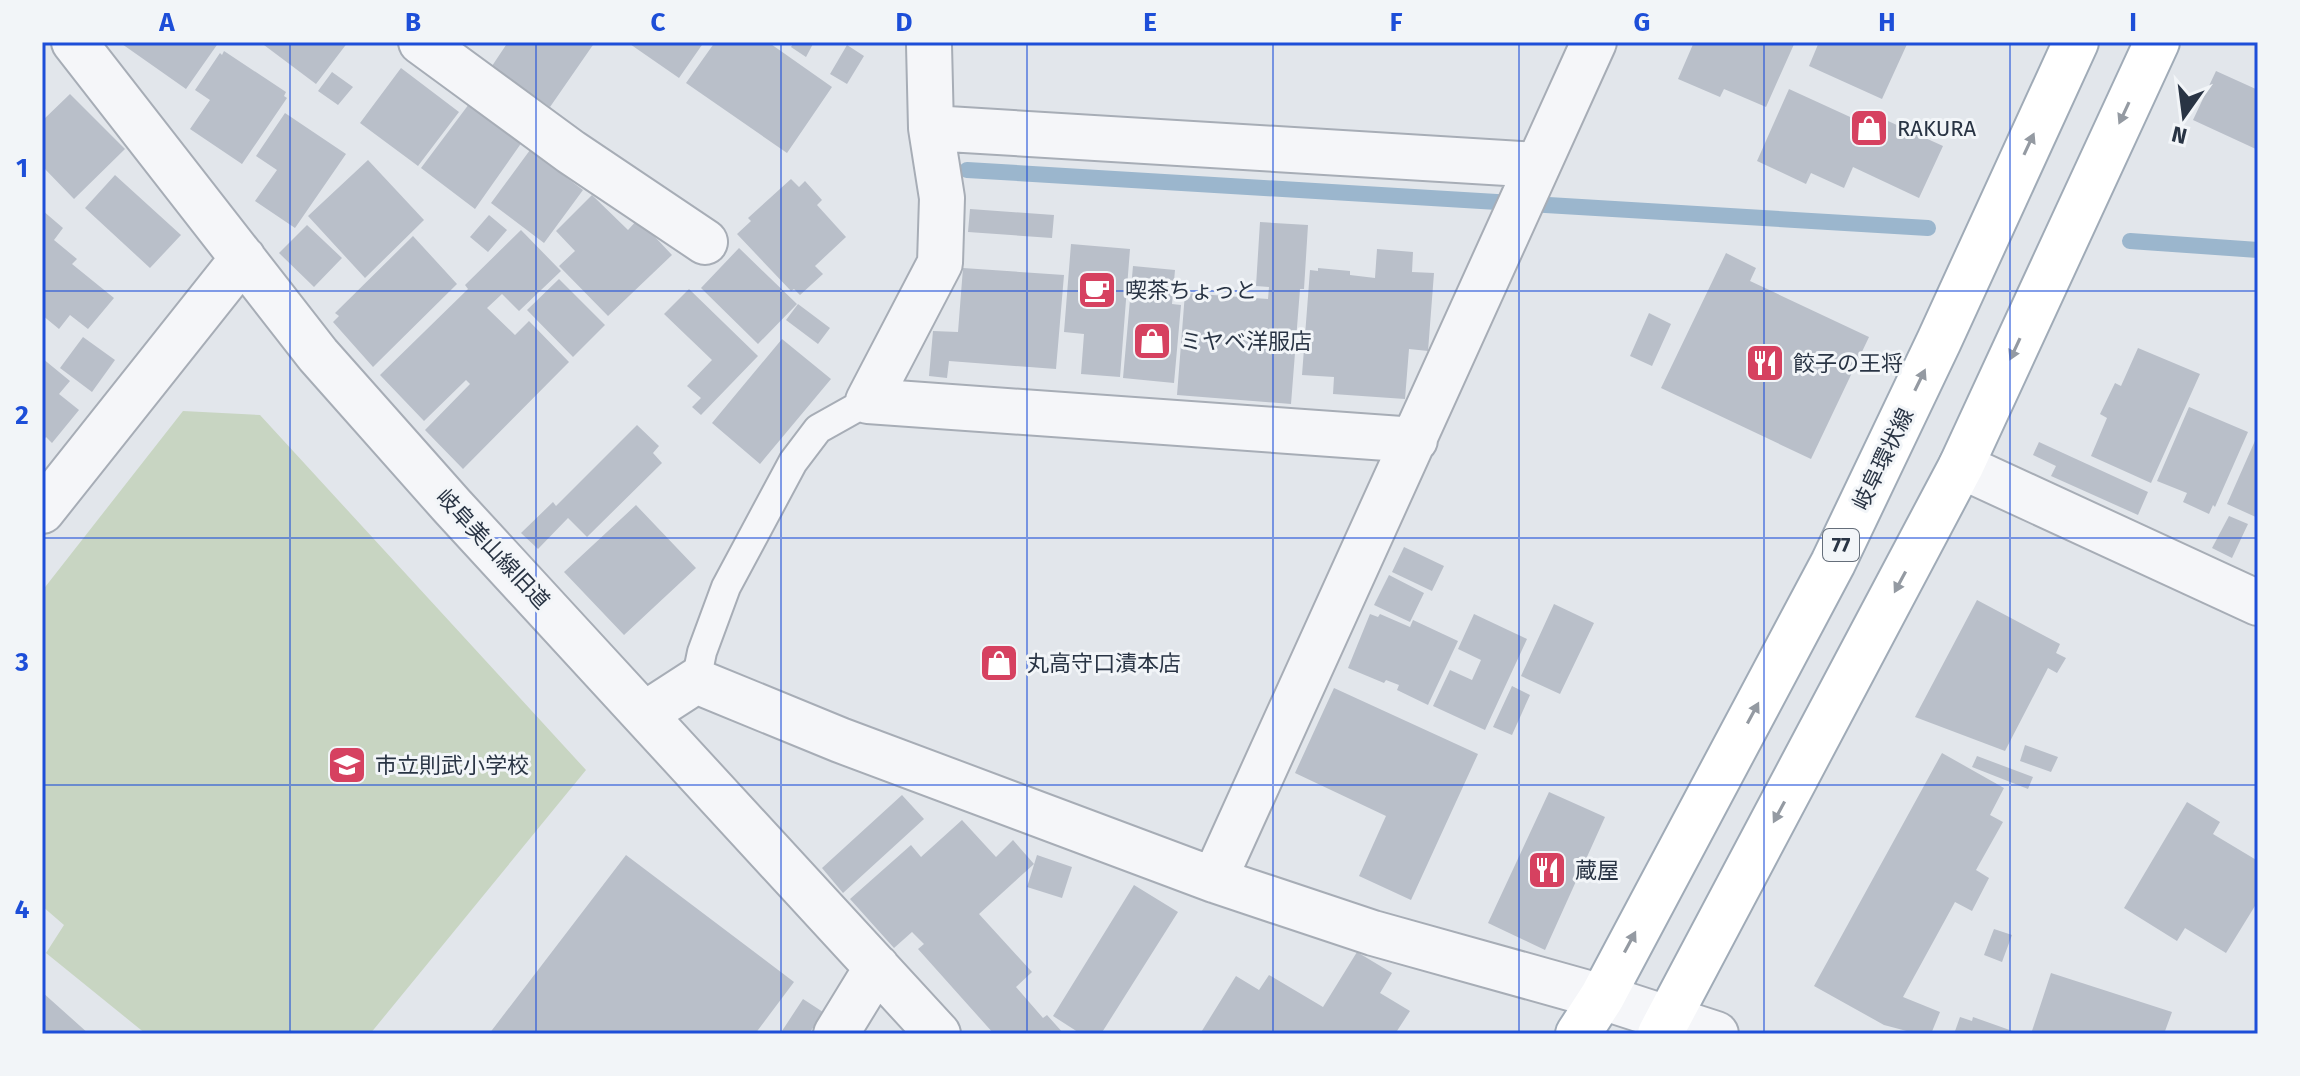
<svg xmlns="http://www.w3.org/2000/svg" width="2300" height="1076" viewBox="0 0 2300 1076" font-family="'Fira Sans','Noto Sans JP',sans-serif">
  <style>
    .green { fill: #c8d5c2 }
    .lines { fill: none; stroke-linecap: round; stroke-linejoin: round }
    .stream { stroke: #9bb6cd; stroke-width: 16 }
    .building { fill: #b9bfc9 }
    .service-casing { stroke: #a7adb6; stroke-width: 32 }
    .minor-casing { stroke: #a7adb6; stroke-width: 48 }
    .primary-casing { stroke: #a0abb7; stroke-width: 48 }
    .service { stroke: #f5f6f9; stroke-width: 28 }
    .minor { stroke: #f5f6f9; stroke-width: 44 }
    .primary { stroke: #fff; stroke-width: 44 }
    .oneway { fill: #949aa2 }
    .grid { fill: none; stroke: #1d4ed8; stroke-width: 2; stroke-opacity: 0.55 }
    .labels { text-anchor: middle; dominant-baseline: central; stroke-width: 6; stroke-linejoin: round; paint-order: stroke }
    .shield { fill: #f2f5f8; stroke: #656e7a; stroke-width: 2 }
    .shield-label { font-size: 20px; font-weight: bold; fill: #293444 }
    .poi-label { font-size: 22px; fill: #293444; stroke: #f2f5f8; text-anchor: start }
    .street-label { font-size: 22px; fill: #293444; stroke: #f2f5f8 }
    .neatline { fill: none; stroke: #1d4ed8; stroke-width: 3 }
    .grid-label { font-size: 26px; text-anchor: middle; font-weight: bold; fill: #1d4ed8 }
  </style>
  <rect width="100%" height="100%" fill="#e2e6eb"/>
  <path class="green" d="M183,411l77,4 326,355 -216,264h-224l-100,-81 18,-28 -22,-19v-315z"/>
  <g class="lines">
    <path class="stream" d="M967,170l961,58
      M2130,241l128,9"/>
  </g>
  <path class="building" d="M123,42h96l-33,47 -64,-45z
    M260,42h88l-32,42z
    M508,42h87l-45,65 -58,-41z
    M627,42h77l-25,36z
    M715,42h53l64,45 -45,66 -101,-70z
    M794,42h20l-8,15 -15,-10z
    M1694,42h101l-29,65 -42,-18 -4,8 -42,-18z
    M1819,42h89l-26,57 -73,-33z
    M847,45l17,11 -17,28 -17,-10z
    M224,51l62,41 -2,4 3,2 -45,66 -52,-35 20,-29 -15,-10 25,-37 2,2z
    M401,68l58,44 -41,54 -58,-43z
    M2216,71l42,19v60l-65,-30z
    M332,72l21,15 -15,18 -20,-14z
    M1789,89l83,38 5,-11 66,30 -24,52 -66,-31 -9,21 -33,-15 -5,11 -49,-23z
    M70,94l55,55 -51,50 -32,-33v-45z
    M475,96l52,39 -52,74 -54,-41z
    M285,113l61,41 -51,74 -40,-27 22,-31 -21,-14z
    M530,150l53,40 -39,53 -53,-40z
    M368,160l56,60 -59,58 -57,-62z
    M115,175l66,60 -31,33 -65,-60z
    M791,179l8,8 6,-6 17,19 -5,5 29,32 -31,29 8,8 -23,21 -6,-6 -3,2 -54,-57 14,-13 -3,-3z
    M592,195l36,35 10,-11 34,36 -64,61 -49,-50 16,-15 -19,-20z
    M970,209l84,6 -2,23 -84,-6z
    M42,210l21,18 -9,12 23,19 -5,5 42,34 -26,31 -18,-14 -11,14 -17,-14z
    M489,215l18,15 -19,22 -18,-15z
    M1260,222l48,3 -4,64h-4l-9,115 -114,-9 8,-102 83,6 1,-12 -13,-1z
    M307,225l35,33 -28,29 -35,-34z
    M521,230l40,41 -42,40 -17,-17 -15,14 28,27 14,-14 40,41 -106,107 -38,-39 45,-46 -4,-4 -42,41 -44,-46 88,-86 -3,-4z
    M413,236l44,48 -84,83 -40,-45 6,-6 -4,-3z
    M1071,244l59,5 -10,128 -39,-3 3,-40 -20,-2z
    M739,248l58,56 -39,40 -57,-56z
    M1377,249l36,3 -1,20 22,1 -6,78 -19,-2 -4,50 -72,-5 1,-17 -32,-2 8,-105 8,1v-3l32,3v4l25,3z
    M1726,253l30,15 -6,13 119,56 -58,122 -150,-71z
    M1133,266l42,4 -3,34 9,1 -7,78 -51,-5z
    M963,268l101,7 -8,94 -107,-8 -2,17 -18,-2 4,-45 25,1z
    M559,279l46,46 -32,32 -46,-47z
    M689,289l69,67 -57,59 -9,-8 9,-9 -14,-12 25,-26 -48,-46z
    M798,304l32,24 -12,16 -32,-24z
    M1649,313l22,11 -19,42 -22,-10z
    M83,337l32,23 -23,32 -32,-24z
    M782,339l49,40 -71,85 -48,-41z
    M2138,348l62,26 -49,109 -60,-27 16,-38 -7,-4 15,-31 6,3z
    M42,358l28,23 -11,13 20,16 -27,33 -6,-6 -4,5z
    M2189,407l59,25 -33,75 -2,-2 -4,9 -26,-12 4,-9 -30,-12z
    M637,425l22,21 -6,7 9,10 -75,74 -19,-19 -30,31 -17,-16 32,-31 3,4z
    M2258,434v84l-31,-14z
    M2039,442l109,50 -10,23 -87,-39 5,-10 -23,-11z
    M636,505l60,63 -72,67 -60,-63z
    M2229,516l19,8 -16,34 -20,-10z
    M1404,547l40,19 -12,25 -40,-19z
    M1389,575l35,18 -14,29 -36,-17z
    M1977,600l83,44 -4,9 10,5 -9,15 -9,-5 -43,83 -90,-34z
    M1554,604l40,19 -34,71 -39,-18z
    M1370,614l8,3 2,-3 30,13 3,-7 45,21 -30,64 -31,-15 2,-5 -13,-5 -2,3 -36,-15z
    M1474,614l53,25 -42,91 -52,-24 17,-36 22,10 9,-20 -23,-11z
    M1512,686l18,9 -18,40 -19,-8z
    M1334,688l144,66 -67,146 -52,-24 27,-60 -91,-43z
    M2025,745l33,12 -7,15 -31,-11z
    M1942,753l62,35 -14,27 13,7 -27,48 13,8 -17,33 -17,-9 -52,95 37,15 -9,22h-13l-34,-9 -70,-39z
    M1977,756l56,21 -5,12 -56,-22z
    M1549,792l56,25 -60,133 -57,-27z
    M902,795l22,24 -81,74 -21,-25z
    M2187,802l33,20 -7,12 45,27v40l-32,52 -41,-25 -8,13 -53,-33z
    M962,820l34,37 17,-17 21,24 -55,50 53,58 -16,15 27,31 4,-3 17,19h-70l-76,-85 6,-5 -12,-12 -18,16 -44,-49 61,-54 10,12z
    M626,855l168,127 -39,52h-266z
    M1037,855l35,12 -10,31 -35,-11z
    M1134,885l44,27 -77,122h-20l-28,-18z
    M1994,929l18,6 -10,27 -18,-7z
    M1357,952l35,21 -12,20 30,18 -15,23h-195l36,-58 23,14 10,-15 54,32z
    M2051,973l121,39 -8,22h-133z
    M42,992l47,42h-47z
    M803,999l20,13 -14,22h-29z
    M1960,1017l12,4 1,-4 48,17h-67z"/>
  <g class="lines">
    <g class="service-casing">
      <path id="service" d="M696,681l6,-29 24,-65 67,-125 25,-33 50,-28"/>
    </g>
    <g class="minor-casing">
      <path id="minor" d="M74,42l244,313 134,151 486,528
        M421,42l150,110 134,90
        M929,45l2,83 11,70 -2,65 -72,138 547,39
        M931,128l607,37
        M1961,466l297,137
        M42,511l201,-253
        M645,714l51,-33 144,59 374,140 159,53 229,64 114,37
        M1214,880l380,-838
        M836,1034l41,-67"/>
    </g>
    <g class="primary-casing">
      <path id="primary" d="M1578,1034l24,-37 231,-434 106,-222 137,-299
        M1660,1034l301,-568 196,-424"/>
    </g>
    <use href="#service" class="service"/>
    <use href="#minor" class="minor"/>
    <use href="#primary" class="primary"/>
  </g>
  <defs><path id="oneway-solid" d="M-6-.8H1V-3.2L6.5 0L1 3.2V.8H-6Z" transform="scale(2)"/></defs>
  <g class="oneway">
    <use href="#oneway-solid" transform="translate(2124 113) rotate(115)"/>
    <use href="#oneway-solid" transform="translate(2029 144) rotate(-65)"/>
    <use href="#oneway-solid" transform="translate(2015 349) rotate(115)"/>
    <use href="#oneway-solid" transform="translate(1920 380) rotate(-64)"/>
    <use href="#oneway-solid" transform="translate(1900 582) rotate(118)"/>
    <use href="#oneway-solid" transform="translate(1753 713) rotate(-62)"/>
    <use href="#oneway-solid" transform="translate(1779 812) rotate(118)"/>
    <use href="#oneway-solid" transform="translate(1630 942) rotate(-62)"/>
  </g>
  <path class="grid" d="M290,42v992M536,42v992M781,42v992M1027,42v992M1273,42v992M1519,42v992M1764,42v992M2010,42v992M42,291h2216M42,538h2216M42,785h2216"/>
  <defs>
    <g id="shop-square" transform="scale(2)"><rect x="-9" y="-9" width="18" height="18" rx="4" fill="#d64160" stroke="#f2f5f8"/><path d="M-5-2.5h2.3a2.7 3.5 0 0 1 5.4 0H5L5.5 6h-11ZM-1.5-2.5h3a1.5 2.3 0 0 0-3 0Z" fill="#fff"/></g>
    <g id="cafe-square" transform="scale(2)"><rect x="-9" y="-9" width="18" height="18" rx="4" fill="#d64160" stroke="#f2f5f8"/><path d="M-5.5-4.5H6V0H3Q3 3.5 0 3.5H-2.5Q-5.5 3.5-5.5 0ZM3-3.2v2h1.7v-2ZM-6 4.5H4V6H-6Z" fill="#fff"/></g>
    <g id="restaurant-square" transform="scale(2)"><rect x="-9" y="-9" width="18" height="18" rx="4" fill="#d64160" stroke="#f2f5f8"/><path d="M-5-6h1v4h1v-4h1v4h1v-4h1v5L-1.5 .5V6h-2V.5L-5-1ZM5-6V6H3V1.5H1.5Q1.5-4 5-6Z" fill="#fff"/></g>
    <g id="school-square" transform="scale(2)"><rect x="-9" y="-9" width="18" height="18" rx="4" fill="#d64160" stroke="#f2f5f8"/><path d="M0-5L7-2L0 1L-7-2ZM-4 1L0 2.5L4 1V4Q0 6-4 4Z" fill="#fff"/></g>
  </defs>
  <g fill-rule="evenodd">
    <use href="#shop-square" x="1869" y="128"/>
    <use href="#cafe-square" x="1097" y="290"/>
    <use href="#shop-square" x="1152" y="341"/>
    <use href="#restaurant-square" x="1765" y="363"/>
    <use href="#shop-square" x="999" y="663"/>
    <use href="#school-square" x="347" y="765"/>
    <use href="#restaurant-square" x="1547" y="870"/>
  </g>
  <g class="labels">
    <rect class="shield" x="1823" y="529" width="36" height="32" rx="6"/>
    <g class="shield-label">
      <text x="1841" y="545">77</text>
    </g>
    <g class="poi-label">
      <text x="1897" y="128">RAKURA</text>
      <text x="1125" y="290">喫茶ちょっと</text>
      <text x="1180" y="341">ミヤベ洋服店</text>
      <text x="1793" y="363">餃子の王将</text>
      <text x="1027" y="663">丸高守口漬本店</text>
      <text x="375" y="765">市立則武小学校</text>
      <text x="1575" y="870">蔵屋</text>
    </g>
    <g class="street-label">
      <text transform="translate(1883 459) rotate(-64)">岐阜環状線</text>
      <text transform="translate(493 549) rotate(47)">岐阜美山線旧道</text>
    </g>
  </g>
  <rect width="2300" height="1076" fill="none" stroke="#f2f5f8" stroke-width="88"/>
  <g transform="translate(2184 116) rotate(194)" stroke="#f2f5f8" stroke-width="6" paint-order="stroke">
  <path d="M0-6L14 30L0 20L-14 30Z" fill="#293444"/>
  <text y="-12" font-size="22" font-weight="bold" text-anchor="middle" fill="#293444">N</text>
  </g>
  <rect x="44" y="44" width="2212" height="988" class="neatline"/>
  <g class="grid-label">
    <text x="167" y="31">A</text>
    <text x="413" y="31">B</text>
    <text x="658" y="31">C</text>
    <text x="904" y="31">D</text>
    <text x="1150" y="31">E</text>
    <text x="1396" y="31">F</text>
    <text x="1642" y="31">G</text>
    <text x="1887" y="31">H</text>
    <text x="2133" y="31">I</text>
    <text x="22" y="177">1</text>
    <text x="22" y="424">2</text>
    <text x="22" y="671">3</text>
    <text x="22" y="918">4</text>
  </g>
</svg>
